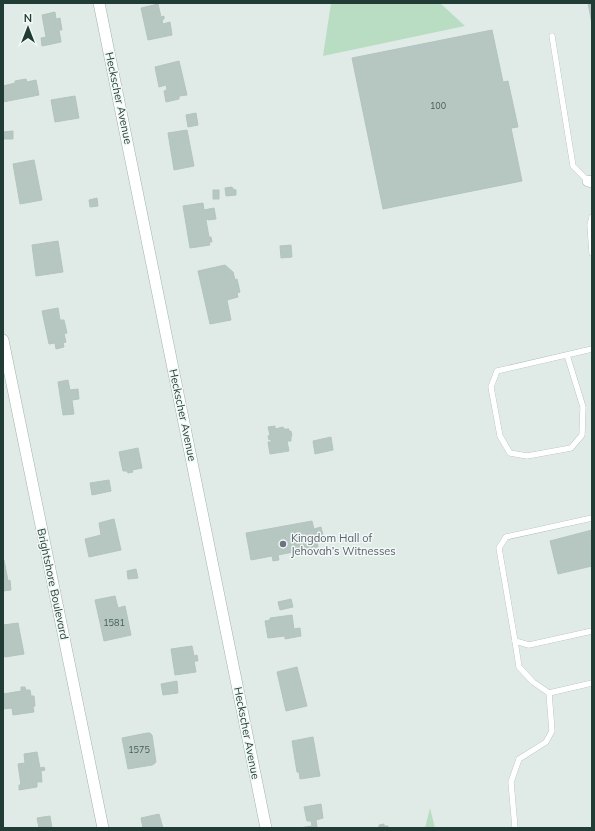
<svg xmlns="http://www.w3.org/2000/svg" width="595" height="831" viewBox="0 0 595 831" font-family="Mulish,sans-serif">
  <rect width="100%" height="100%" fill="#e0ebe7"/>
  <!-- green -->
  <g fill="#b9ddc3">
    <polygon points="331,3 440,3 465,26 323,56"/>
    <polygon points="430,808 435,828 425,828"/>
  </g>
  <!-- building -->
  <g fill="#b6c6c0" stroke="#b3c5be">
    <polygon points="588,3 592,3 592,24"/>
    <polygon points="158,4 161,17 164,16 164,19 162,20 163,24 170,22 172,35 148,40 141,8"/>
    <polygon points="55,12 56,19 60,18 62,30 59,30 61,42 42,46 41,38 46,37 42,15"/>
    <polygon points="492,30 503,82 508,81 518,127 511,128 522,181 383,209 352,58"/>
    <polygon points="179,61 187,95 179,96 179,99 166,102 164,91 167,90 166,85 159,87 155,67"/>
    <polygon points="26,79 27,82 36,80 39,95 3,102 3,86 15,83 15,81"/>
    <polygon points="75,96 79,118 55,122 51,100"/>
    <polygon points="196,113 198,125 188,127 186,115"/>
    <polygon points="187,130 194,166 174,170 168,133"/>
    <polygon points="13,131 13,139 4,139 3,132"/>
    <polygon points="34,160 42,200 20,204 13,164"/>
    <polygon points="232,187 233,189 236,190 236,195 226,196 225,188"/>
    <rect x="213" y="190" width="6" height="9"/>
    <polygon points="97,198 98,206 90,207 89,200"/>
    <polygon points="203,203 204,210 214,208 216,219 208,220 208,219 206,220 209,237 211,237 212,242 209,242 210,245 190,248 183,206"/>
    <polygon points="58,241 63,272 36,276 32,245"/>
    <polygon points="291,245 292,257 281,258 280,246"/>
    <polygon points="225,265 233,272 235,280 237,279 240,292 237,293 238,297 227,300 231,320 210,324 198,271"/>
    <polygon points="58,308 60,320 64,320 67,333 64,334 66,342 63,343 64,347 56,349 55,343 49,344 42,311"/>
    <polygon points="68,380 70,390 78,389 79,399 72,400 74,414 63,415 58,382"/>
    <polygon points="275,426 275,429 283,427 284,429 289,429 289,432 291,431 292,436 291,436 291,441 287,441 289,451 270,454 268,442 271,442 271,439 269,440 268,436 270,435 268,427"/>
    <polygon points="331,437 333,450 315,454 313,441"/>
    <polygon points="138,448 142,468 132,470 133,472 128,473 127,471 123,471 119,452"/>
    <polygon points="109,480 111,491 92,495 90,483"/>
    <polygon points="114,519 121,550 89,557 85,539 101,535 99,523"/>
    <polygon points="312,521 314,529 321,527 324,539 317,541 318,547 278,555 279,560 273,561 272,556 251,560 246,533"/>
    <polygon points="592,530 592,566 558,574 550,541"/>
    <polygon points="3,560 4,560 8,581 10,580 11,590 3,591"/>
    <polygon points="136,569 138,578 128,579 127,571"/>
    <polygon points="115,596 118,608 125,606 131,635 104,641 95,600"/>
    <polygon points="291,599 293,607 280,610 278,602"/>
    <polygon points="292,615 294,629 300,628 301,636 285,639 285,636 268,638 265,621 270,620 270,618"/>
    <polygon points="18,623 24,654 5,657 4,656 3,656 3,625"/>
    <polygon points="192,646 194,656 197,655 198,661 194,661 196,672 175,675 171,649"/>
    <polygon points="297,667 307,706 286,711 277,672"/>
    <polygon points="177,681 178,693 163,695 161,684"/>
    <polygon points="21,687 25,687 26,690 30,690 31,696 34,696 35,706 33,707 34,712 13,715 12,708 3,709 3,694 21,691"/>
    <polygon points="147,733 150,733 152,735 156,762 154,764 152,765 128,769 122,738"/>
    <polygon points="313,737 320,776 300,779 299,772 297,772 292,741"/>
    <polygon points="37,752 40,768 44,767 45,770 41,771 42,782 37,782 37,787 19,790 19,785 21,785 18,764 25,763 24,754"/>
    <polygon points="321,804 323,818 316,820 317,827 313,828 299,828 312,826 311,821 307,821 304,807"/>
    <polygon points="159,814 163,828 143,828 141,818"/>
    <polygon points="50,816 52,828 39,828 37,818"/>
    <polygon points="384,824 384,826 388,826 388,828 377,828 379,827 379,825"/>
  </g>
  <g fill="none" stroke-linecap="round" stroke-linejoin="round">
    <!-- service casing -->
    <g stroke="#a3b3ae" stroke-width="6">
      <g id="service">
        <polyline points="552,36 573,166 588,181"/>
        <polyline points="592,217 590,225 592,253"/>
        <polyline points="567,355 583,407 582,435 571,448 527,456 510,453 500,436 491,387 497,371 592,349"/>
        <polyline points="592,518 506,537 499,548 515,641 529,645 592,631"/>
        <polyline points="549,693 592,683"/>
        <polyline points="515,828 511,782 519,759 546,742 552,731 549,693 533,682 519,667 515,641"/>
      </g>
    </g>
    <!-- minor casing -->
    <g stroke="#a3b3ae" stroke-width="12">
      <g id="minor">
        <polyline points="99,3 266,828"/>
        <polyline points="588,181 592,182"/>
        <polyline points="3,340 103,828"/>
      </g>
    </g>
    <!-- service -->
    <use href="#service" stroke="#fff" stroke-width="5.5"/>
    <!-- minor -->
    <use href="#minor" stroke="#fff" stroke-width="11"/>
  </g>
  <!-- markers -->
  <circle fill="#6b7280" stroke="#f1f8f5" stroke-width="1.5" cx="283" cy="544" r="4"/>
  <g text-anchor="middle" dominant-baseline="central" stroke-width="3" stroke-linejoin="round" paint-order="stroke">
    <!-- number labels -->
    <g font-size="9" fill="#465e58">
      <text x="438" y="105">100</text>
      <text x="114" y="622">1581</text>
      <text x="139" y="749">1575</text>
    </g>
    <!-- street labels -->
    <g font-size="11" fill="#213c35" stroke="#f1f8f5">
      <text transform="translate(119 98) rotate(78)">Heckscher Avenue</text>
      <text transform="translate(183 415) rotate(78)">Heckscher Avenue</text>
      <text transform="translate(53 584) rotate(78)">Brightshore Boulevard</text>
      <text transform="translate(247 733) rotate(79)">Heckscher Avenue</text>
    </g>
    <!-- worship labels -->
    <g font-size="11" fill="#5b616d" stroke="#f1f8f5" text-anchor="start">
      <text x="291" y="538">Kingdom Hall of<tspan x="291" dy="13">Jehovah’s Witnesses</tspan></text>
    </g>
  </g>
  <!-- border -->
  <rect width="595" height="831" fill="none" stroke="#213c35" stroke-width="8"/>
  <!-- north arrow -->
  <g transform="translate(28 28)" stroke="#f1f8f5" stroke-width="3" paint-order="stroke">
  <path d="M0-3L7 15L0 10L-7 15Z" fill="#213c35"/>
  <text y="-6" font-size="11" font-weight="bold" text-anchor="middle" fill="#213c35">N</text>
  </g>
</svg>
